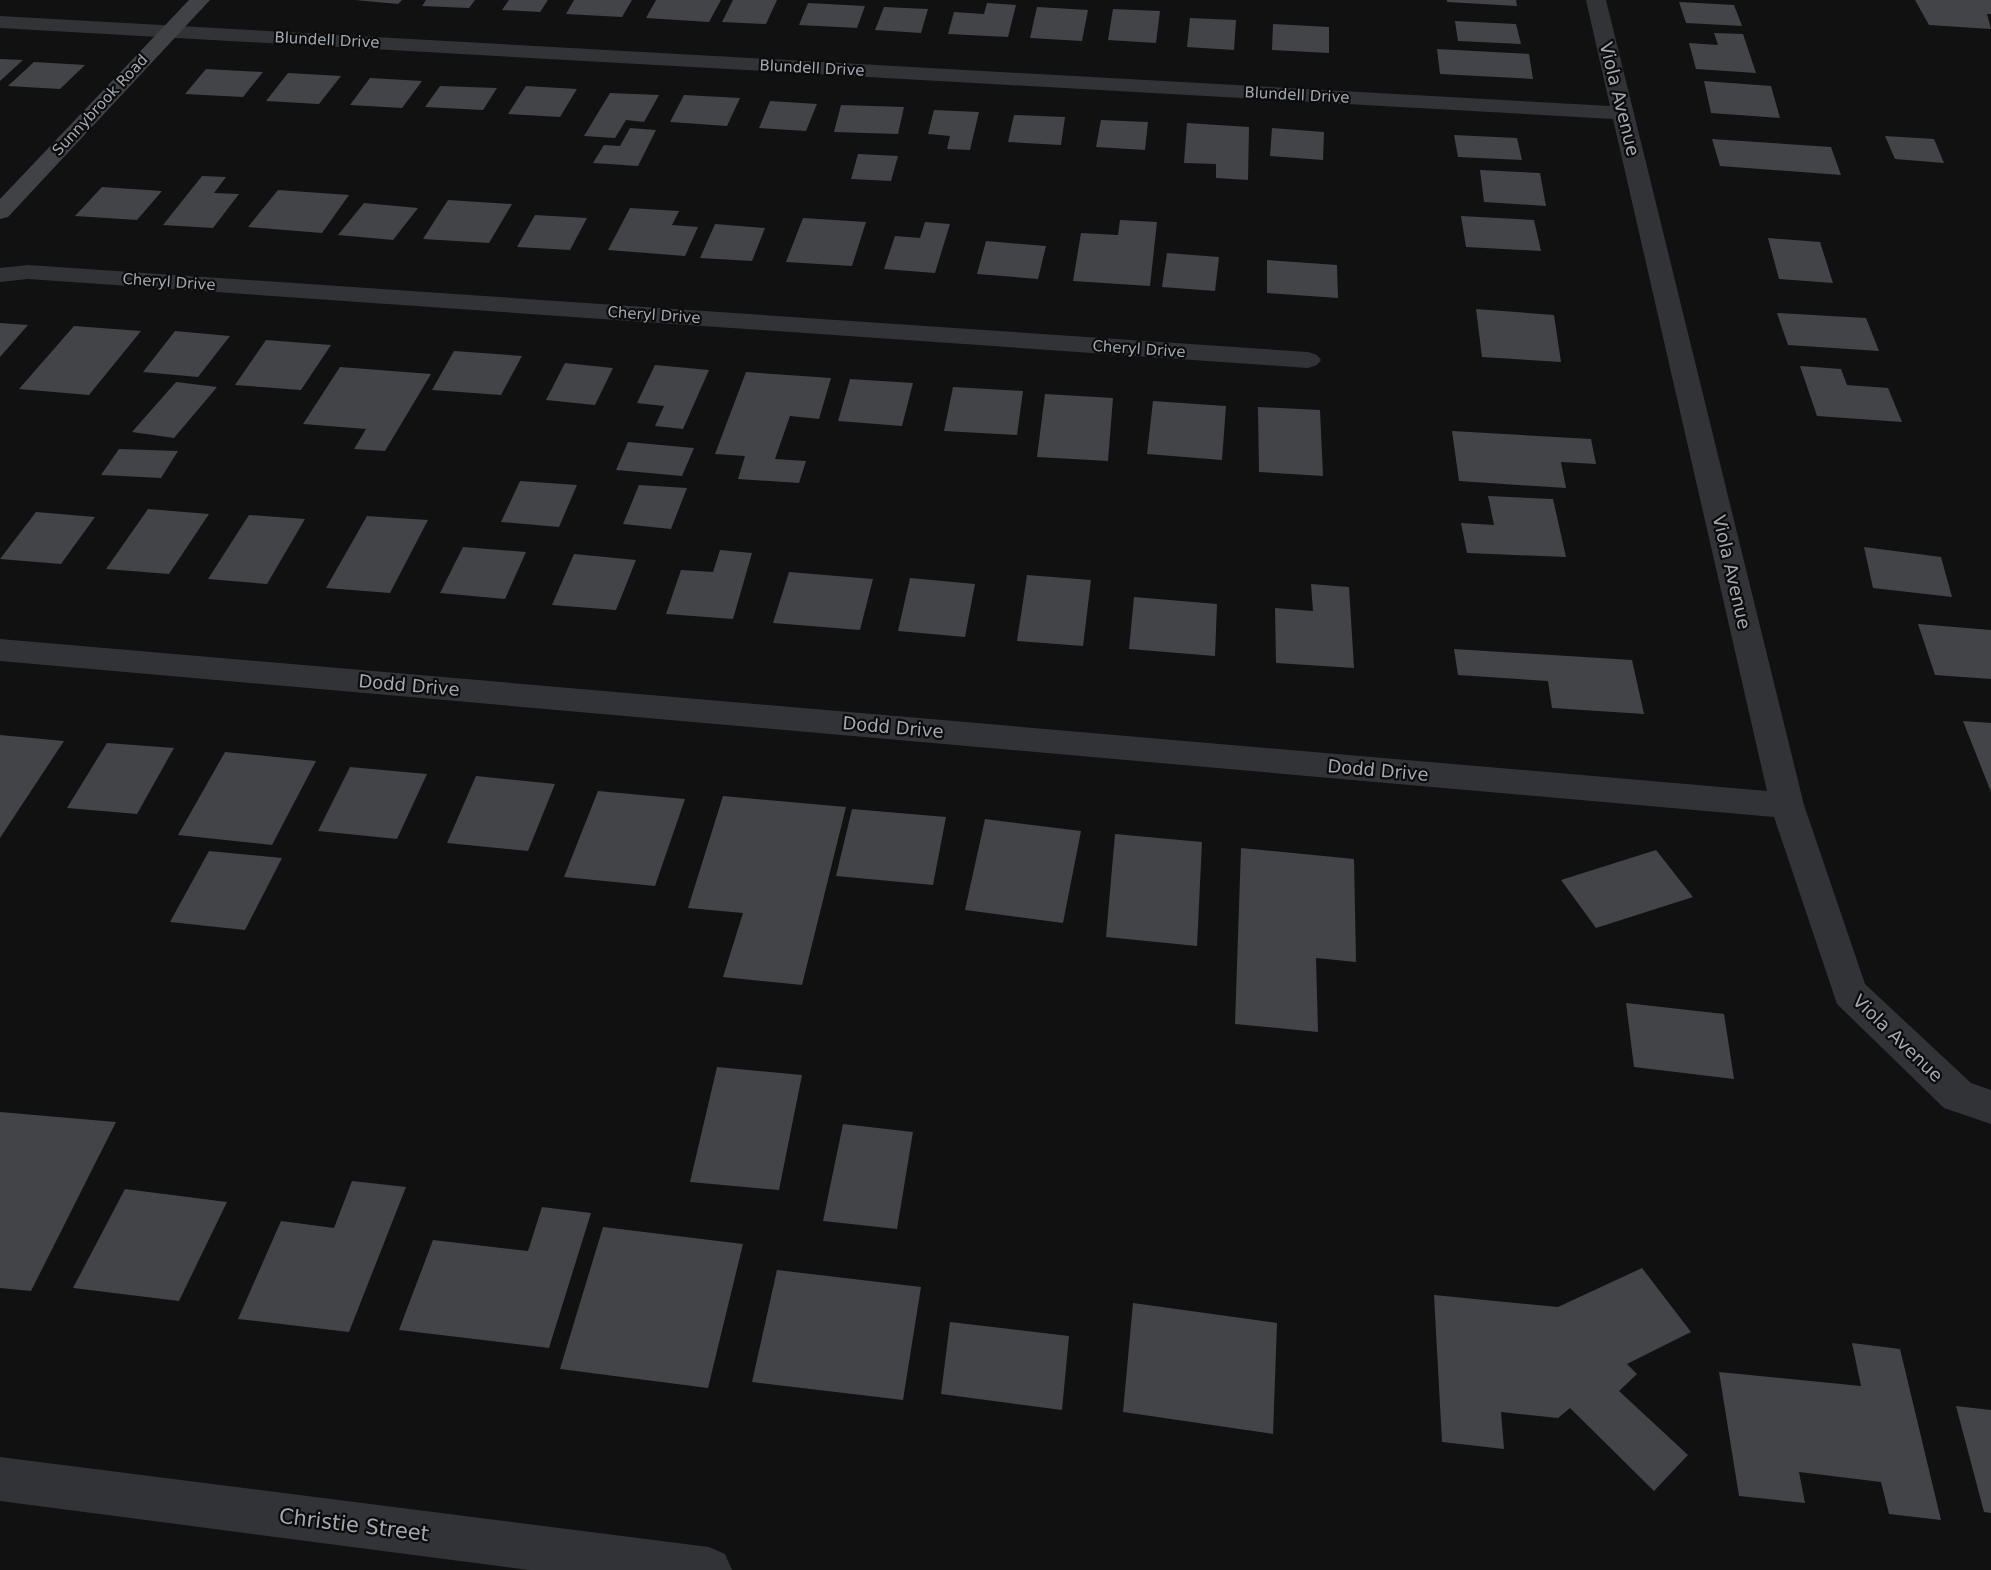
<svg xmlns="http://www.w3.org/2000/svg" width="1991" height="1570" viewBox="0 0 1991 1570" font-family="'DejaVu Sans',sans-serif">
  <rect width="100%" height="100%" fill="#111112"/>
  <!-- building -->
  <g fill="#424447">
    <polygon points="355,0 402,0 398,4"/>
    <polygon points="426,0 475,0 469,8 422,6"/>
    <polygon points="509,0 548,0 540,12 502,10"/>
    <polygon points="574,0 632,0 622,17 566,14"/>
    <polygon points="656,0 721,0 709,22 646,18"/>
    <polygon points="733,0 777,0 766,24 722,22"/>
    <polygon points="1447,0 1516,0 1517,6 1447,2"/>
    <polygon points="1915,0 1991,0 1991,14 1987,14 1991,29 1929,25"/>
    <polygon points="1679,2 1734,5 1742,26 1686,23"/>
    <polygon points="808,3 865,6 857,28 799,25"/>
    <polygon points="987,3 1016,5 1008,37 948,34 954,12 984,14"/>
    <polygon points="884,7 928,9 921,33 875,30"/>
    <polygon points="1037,7 1088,10 1082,41 1030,38"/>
    <polygon points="1113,9 1160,11 1156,43 1108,40"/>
    <polygon points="1190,18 1236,20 1234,50 1187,47"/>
    <polygon points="1455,21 1516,24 1521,44 1458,41"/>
    <polygon points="1273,24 1329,27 1329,53 1272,50"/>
    <polygon points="1714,33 1743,34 1756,73 1696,69 1689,43 1718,45"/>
    <polygon points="1437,49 1529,54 1533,79 1440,74"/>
    <polygon points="0,59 23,60 0,81"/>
    <polygon points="34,62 85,65 60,89 8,86"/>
    <polygon points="206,69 263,72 243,97 185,94"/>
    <polygon points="288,73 341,76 319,104 266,101"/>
    <polygon points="370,78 422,81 402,108 350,105"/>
    <polygon points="1704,81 1771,86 1780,118 1711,113"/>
    <polygon points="440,86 497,88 483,110 425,107"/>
    <polygon points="526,86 577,89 560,117 508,114"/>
    <polygon points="610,93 659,95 644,122 626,120 615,138 584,136"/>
    <polygon points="684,95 740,98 727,126 670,122"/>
    <polygon points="770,101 817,104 806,131 759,128"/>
    <polygon points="841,105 904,107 898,134 834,132"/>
    <polygon points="934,110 979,112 970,150 947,149 950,136 928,134"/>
    <polygon points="1014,115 1065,117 1061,145 1008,142"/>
    <polygon points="1101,120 1148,122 1145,150 1096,147"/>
    <polygon points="1187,123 1249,127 1248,180 1216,178 1216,164 1184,163"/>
    <polygon points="630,128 656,130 638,166 593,163 604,145 620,146"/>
    <polygon points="1272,128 1324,132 1323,160 1270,156"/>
    <polygon points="1454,135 1517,138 1522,160 1458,157"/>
    <polygon points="1885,136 1934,139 1944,163 1895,159"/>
    <polygon points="1712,139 1831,147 1841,175 1720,166"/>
    <polygon points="858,154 898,156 891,181 851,179"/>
    <polygon points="1480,170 1540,173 1546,206 1484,202"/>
    <polygon points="202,176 226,177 214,193 239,194 213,228 163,225"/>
    <polygon points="102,187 162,191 137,220 75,216"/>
    <polygon points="278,190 349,195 322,233 248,227"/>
    <polygon points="448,200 512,204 489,243 423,239"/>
    <polygon points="364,203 418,208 393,240 338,235"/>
    <polygon points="630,208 679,211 672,225 698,227 685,256 608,250"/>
    <polygon points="535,215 587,218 570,250 517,247"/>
    <polygon points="1461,216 1534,220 1541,251 1466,247"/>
    <polygon points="803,218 866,222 852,266 786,262"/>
    <polygon points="1120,220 1157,222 1150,286 1073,281 1081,233 1118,235"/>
    <polygon points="925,222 950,224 935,273 884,269 895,236 920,238"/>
    <polygon points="715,224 765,228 752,261 700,258"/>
    <polygon points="1768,238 1820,242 1833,283 1779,279"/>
    <polygon points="986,241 1046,246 1038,279 977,274"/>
    <polygon points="1167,253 1219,257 1215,291 1162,287"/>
    <polygon points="1267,260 1337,265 1338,298 1267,293"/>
    <polygon points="1476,309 1554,315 1561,362 1482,357"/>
    <polygon points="1777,313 1866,318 1879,351 1788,345"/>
    <polygon points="0,323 28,325 0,357"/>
    <polygon points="74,326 141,331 89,395 19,389"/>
    <polygon points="175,331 230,336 198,377 143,372"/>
    <polygon points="266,340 331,345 301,390 235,385"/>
    <polygon points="454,351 522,356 501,395 432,390"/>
    <polygon points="565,363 613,368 595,405 546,400"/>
    <polygon points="655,365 709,370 683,429 655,426 664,406 637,403"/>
    <polygon points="1800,366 1841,369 1847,385 1888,388 1902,422 1817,416"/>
    <polygon points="340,367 431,374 385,451 354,449 366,429 303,424"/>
    <polygon points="746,372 831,378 819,419 790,416 775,459 806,461 799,483 738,479 745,456 715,454"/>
    <polygon points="850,379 913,383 902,426 838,421"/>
    <polygon points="176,382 217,387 174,438 132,432"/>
    <polygon points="953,387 1023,391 1017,435 944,431"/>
    <polygon points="1045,394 1113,398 1108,461 1037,457"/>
    <polygon points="1153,401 1226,406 1222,460 1147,454"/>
    <polygon points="1258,407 1320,410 1323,476 1259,472"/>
    <polygon points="1452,431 1591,439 1596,464 1561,462 1566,488 1459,481"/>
    <polygon points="628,442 694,448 682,476 616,470"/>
    <polygon points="119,449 178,451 161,478 101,475"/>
    <polygon points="520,481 577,485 559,527 501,522"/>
    <polygon points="639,485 687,488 671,529 623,524"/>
    <polygon points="1488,496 1553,499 1566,557 1467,553 1461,523 1494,525"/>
    <polygon points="148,509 209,514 169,574 106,569"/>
    <polygon points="36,512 95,517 61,564 0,559"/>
    <polygon points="249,515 305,519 267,584 208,579"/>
    <polygon points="367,516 428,520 390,593 326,588"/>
    <polygon points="463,547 526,552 505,599 440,593"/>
    <polygon points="1864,547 1941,557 1952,597 1873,588"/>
    <polygon points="720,550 752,553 733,619 666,614 681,570 713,572"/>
    <polygon points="574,554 636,560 616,610 552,605"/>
    <polygon points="789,572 873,579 860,630 773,623"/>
    <polygon points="1027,575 1091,580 1083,646 1017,641"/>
    <polygon points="910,578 975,584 965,637 898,631"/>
    <polygon points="1311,584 1349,587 1354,668 1276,663 1275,608 1313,611"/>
    <polygon points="1134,597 1217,604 1215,656 1129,649"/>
    <polygon points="1918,624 1991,630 1991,679 1935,675"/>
    <polygon points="1454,649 1632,660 1644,714 1552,708 1548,681 1458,675"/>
    <polygon points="1963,721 1991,723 1991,792"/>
    <polygon points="0,735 64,741 0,838"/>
    <polygon points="107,743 174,748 137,814 67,808"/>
    <polygon points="225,752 316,761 272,845 178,835"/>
    <polygon points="350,767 427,774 397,839 318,831"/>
    <polygon points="476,776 555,784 528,851 447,843"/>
    <polygon points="598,791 685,799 655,886 564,877"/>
    <polygon points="723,796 846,807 802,985 723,977 743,913 688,908"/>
    <polygon points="852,809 946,817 933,885 836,876"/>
    <polygon points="985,819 1081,831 1063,923 965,910"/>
    <polygon points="1115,834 1202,842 1197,946 1106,937"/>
    <polygon points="1241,848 1354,859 1356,962 1316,958 1318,1032 1235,1024"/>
    <polygon points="1656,850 1693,897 1596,928 1561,880"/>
    <polygon points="209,851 282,858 245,930 170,922"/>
    <polygon points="1626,1003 1724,1014 1734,1079 1634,1067"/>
    <polygon points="717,1067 802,1075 779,1190 690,1182"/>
    <polygon points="0,1112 116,1122 31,1291 0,1288"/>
    <polygon points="843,1124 913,1132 897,1229 823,1221"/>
    <polygon points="352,1181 406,1187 349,1332 238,1319 281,1221 334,1228"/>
    <polygon points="125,1189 227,1202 179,1301 73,1288"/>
    <polygon points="542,1207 591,1213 549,1348 399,1330 433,1240 528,1251"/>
    <polygon points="603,1227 743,1244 708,1388 560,1369"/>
    <polygon points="1642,1268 1691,1332 1627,1364 1637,1374 1619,1391 1688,1455 1654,1491 1570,1408 1558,1418 1501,1412 1504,1449 1442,1442 1434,1295 1558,1307"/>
    <polygon points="777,1270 921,1287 903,1400 752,1382"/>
    <polygon points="1133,1303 1277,1323 1273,1434 1123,1412"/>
    <polygon points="950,1322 1069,1336 1062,1410 941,1394"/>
    <polygon points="1852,1343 1900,1349 1941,1520 1889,1514 1881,1482 1799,1472 1805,1503 1739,1496 1719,1372 1861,1386"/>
    <polygon points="1956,1406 1991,1410 1991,1513 1984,1512"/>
  </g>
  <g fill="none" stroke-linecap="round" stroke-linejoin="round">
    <!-- street -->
    <g fill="#323336" fill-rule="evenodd">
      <polygon points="1586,0 1606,0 1804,805 1865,984 1971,1083 1991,1090 1991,1124 1944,1108 1837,1004 1774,817 0,661 0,639 1767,791 1613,119 0,28 0,16 1610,106"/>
      <polygon points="28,265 1308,352 1317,355 1321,360 1317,365 1308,368 28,279 0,282 0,268"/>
      <polygon points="0,1457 709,1547 725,1554 732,1570 529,1570 0,1501"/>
    </g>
    <!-- secondary -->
    <polygon fill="#404246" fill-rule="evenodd" points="189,0 210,0 8,217 0,219 0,199"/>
  </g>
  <g text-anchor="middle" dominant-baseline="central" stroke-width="4.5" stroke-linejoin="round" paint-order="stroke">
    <!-- far-street labels -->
    <g font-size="15" fill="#a3a9b1" stroke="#0c0c0d">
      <text transform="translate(327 40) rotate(3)">Blundell Drive</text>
      <text transform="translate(812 68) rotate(3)">Blundell Drive</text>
      <text transform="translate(1297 95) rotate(3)">Blundell Drive</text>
      <text transform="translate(100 105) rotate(-47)">Sunnybrook Road</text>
      <text transform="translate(169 282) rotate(4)">Cheryl Drive</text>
      <text transform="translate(654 315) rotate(4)">Cheryl Drive</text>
      <text transform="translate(1139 349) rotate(4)">Cheryl Drive</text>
    </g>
    <!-- street labels -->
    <g font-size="18" fill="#a3a9b1" stroke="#0c0c0d">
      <text transform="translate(1620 99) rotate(76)">Viola Avenue</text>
      <text transform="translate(1732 572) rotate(77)">Viola Avenue</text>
      <text transform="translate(409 685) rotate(5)">Dodd Drive</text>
      <text transform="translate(893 727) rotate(5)">Dodd Drive</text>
      <text transform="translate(1378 770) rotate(5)">Dodd Drive</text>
      <text transform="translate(1898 1038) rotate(44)">Viola Avenue</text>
    </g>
    <!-- near-street labels -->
    <g font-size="21" fill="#a3a9b1" stroke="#0c0c0d">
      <text transform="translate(354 1525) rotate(7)">Christie Street</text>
    </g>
  </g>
</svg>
